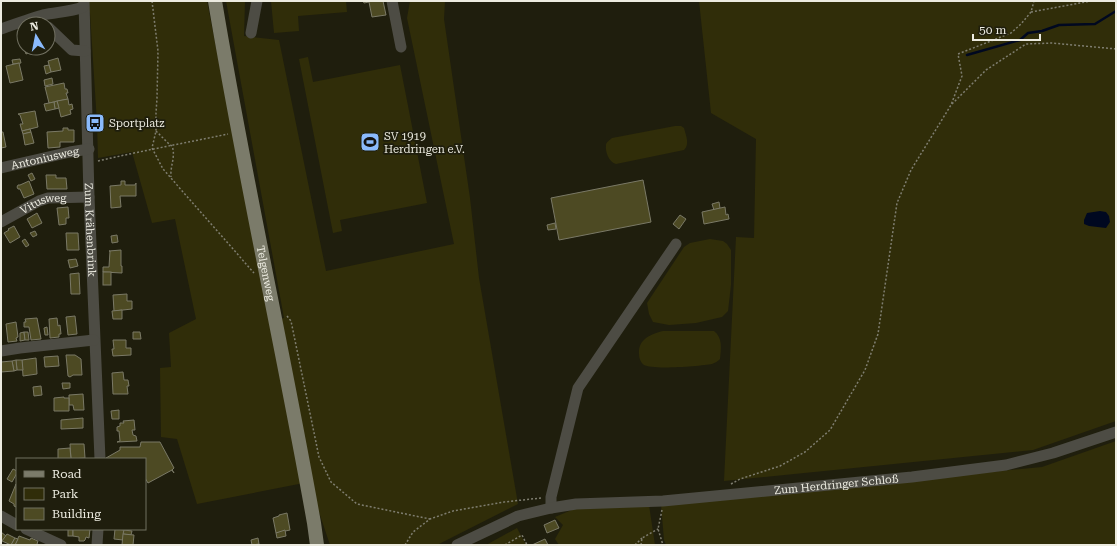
<svg xmlns="http://www.w3.org/2000/svg" width="1117" height="546" viewBox="0 0 1117 546" font-family="'Roboto Serif',serif">
  <rect width="100%" height="100%" fill="#1f1e0d"/>
  <!-- green -->
  <g fill="#302d09">
    <polygon points="76,1 207,1 269,321 284,318 226,1 245,1 244,36 279,40 326,271 454,244 407,18 410,1 445,1 444,19 470,198 479,278 518,504 437,545 330,545 309,482 197,504 177,439 161,437 160,368 171,367 169,333 196,319 175,219 152,223 132,152 98,158 97,123 90,13"/>
    <polygon points="271,1 346,1 347,12 298,16 299,31 274,33"/>
    <polygon points="699,1 1116,1 1116,421 1033,450 724,481 736,237 754,238 756,139 711,113"/>
    <polygon points="308,57 313,82 400,65 427,203 340,220 342,231 333,233 299,59"/>
    <path d="M675 126H681L684 128C686 136 690 144 684 150L616 164C609 162 605 152 606 145 606 142 610 140 612 138Z"/>
    <polygon points="710,239 723,241 727,244 731,250 731,285 728,311 722,317 696,323 669,325 653,322 649,314 647,303 684,247 690,243"/>
    <path d="M663 331H714C723 338 721 349 720 359 718 361 715 363 712 364 702 366 652 370 644 365 641 363 639 358 639 354 638 339 651 334 663 331Z"/>
    <polygon points="1116,441 1116,545 666,545 664,540 661,504 1042,467"/>
    <polygon points="649,505 655,545 559,545 555,539 563,525 555,517 574,509"/>
    <polygon points="517,528 526,545 486,545"/>
  </g>
  <!-- water -->
  <polygon fill="#000820" points="1100,211 1106,212 1109,216 1110,222 1106,228 1089,226 1084,224 1084,220 1087,213"/>
  <g fill="none" stroke-linecap="round" stroke-linejoin="round">
    <!-- stream -->
    <polyline stroke="#000820" stroke-width="2.5" points="967,55 1020,40 1028,33 1042,31 1059,25 1095,24 1116,11"/>
  </g>
  <!-- building -->
  <g fill="#4d4a23" stroke="#7a7966">
    <polygon points="363,1 383,1 386,15 372,17 369,2 364,3"/>
    <polygon points="24,42 24,48 34,48 35,50 26,54 22,43"/>
    <polygon points="58,58 61,70 51,72 48,61"/>
    <polygon points="20,59 21,63 13,64 12,60"/>
    <polygon points="19,63 23,80 10,83 6,66"/>
    <polygon points="49,65 51,72 46,74 44,66"/>
    <polygon points="52,78 53,84 45,86 44,80"/>
    <polygon points="64,83 65,89 67,89 68,93 66,93 68,99 49,103 45,87"/>
    <polygon points="68,99 69,105 72,104 73,109 70,110 71,114 61,117 57,101"/>
    <polygon points="57,101 59,108 55,109 54,102"/>
    <polygon points="54,102 55,109 46,111 44,104"/>
    <polygon points="35,111 38,127 22,131 20,124 23,124 20,115 18,114"/>
    <polygon points="63,128 68,128 68,130 74,130 74,142 60,142 60,147 48,148 47,132 63,131"/>
    <polygon points="30,129 31,132 23,134 22,131"/>
    <polygon points="2,132 3,132 6,147 1,148 1,133"/>
    <polygon points="31,132 34,143 25,145 23,134"/>
    <polygon points="32,173 35,179 31,181 28,175"/>
    <polygon points="46,175 56,175 56,178 66,178 67,189 47,189"/>
    <polygon points="643,180 651,222 559,240 551,198"/>
    <polygon points="29,181 34,194 24,198 20,189 18,189 17,187 18,185 20,185"/>
    <polygon points="121,181 125,181 125,185 135,185 136,183 136,196 120,196 121,207 111,208 110,186 121,185"/>
    <polygon points="719,202 720,208 714,210 712,204"/>
    <polygon points="68,207 69,218 66,218 66,224 59,225 57,208"/>
    <polygon points="725,207 726,215 728,214 729,219 704,224 702,212"/>
    <polygon points="37,213 42,223 32,228 27,219"/>
    <polygon points="680,215 686,219 679,229 673,224"/>
    <polygon points="555,223 556,229 548,230 547,225"/>
    <polygon points="14,226 20,237 10,243 4,233 9,230 8,229"/>
    <polygon points="35,231 37,235 33,237 30,233"/>
    <polygon points="66,233 78,233 79,250 67,250"/>
    <polygon points="117,235 118,242 112,243 111,236"/>
    <polygon points="25,239 29,245 26,247 22,241"/>
    <polygon points="121,250 121,266 122,266 122,273 103,272 103,267 109,267 110,251 109,251"/>
    <polygon points="76,259 78,266 70,268 68,260"/>
    <rect x="103" y="272" width="8" height="13"/>
    <polygon points="79,273 80,294 71,294 70,274"/>
    <polygon points="127,294 127,301 132,301 132,309 114,311 113,295"/>
    <polygon points="122,310 122,319 113,319 112,311"/>
    <polygon points="75,316 77,334 68,335 66,317"/>
    <polygon points="37,318 41,339 31,340 29,327 24,327 24,322 26,322 25,319"/>
    <polygon points="57,318 58,326 60,325 61,334 59,334 59,337 50,338 49,319"/>
    <polygon points="16,322 18,337 16,338 17,341 8,342 6,324"/>
    <polygon points="47,327 48,335 45,335 44,328"/>
    <polygon points="24,332 25,340 20,341 20,333"/>
    <polygon points="24,332 28,332 29,340 25,340"/>
    <polygon points="133,332 140,332 141,339 133,339"/>
    <polygon points="113,340 126,340 126,348 131,348 131,355 113,356 112,349 114,349"/>
    <polygon points="66,355 75,355 81,359 82,375 73,375 70,377 68,376"/>
    <polygon points="58,356 59,366 45,367 44,357"/>
    <polygon points="36,358 37,374 23,376 22,360"/>
    <polygon points="16,360 22,360 23,370 17,370"/>
    <polygon points="16,360 17,370 14,371 12,361"/>
    <polygon points="12,361 14,371 1,372 1,362"/>
    <polygon points="123,372 124,380 128,380 129,386 127,386 128,394 113,394 112,373"/>
    <polygon points="62,383 70,383 70,388 63,389"/>
    <polygon points="41,386 42,395 34,396 33,387"/>
    <polygon points="83,394 84,410 74,410 73,405 69,405 69,395"/>
    <polygon points="64,397 64,398 69,398 69,411 54,411 54,398"/>
    <polygon points="119,410 119,419 112,419 111,411"/>
    <polygon points="83,418 83,428 61,429 61,420"/>
    <polygon points="134,420 135,430 132,430 133,435 136,436 137,441 117,442 120,441 119,431 117,431 117,427 120,426 120,423 124,423 123,421"/>
    <polygon points="141,442 160,442 174,468 172,470 174,473 172,470 148,483 145,478 145,459 106,459 106,458 120,450 120,447 140,447"/>
    <polygon points="70,444 84,444 85,458 71,459"/>
    <polygon points="70,448 71,459 58,459 58,449"/>
    <polygon points="13,469 17,471 17,473 12,482 7,479"/>
    <polygon points="16,484 17,506 16,507 14,506 14,504 9,501"/>
    <polygon points="287,513 290,530 276,533 273,518 279,516 279,515"/>
    <polygon points="555,520 559,528 547,533 544,525"/>
    <rect x="68" y="529" width="5" height="7"/>
    <polygon points="73,529 90,529 89,538 86,537 85,540 84,541 79,541 79,537 73,536"/>
    <polygon points="115,529 124,530 123,540 114,539"/>
    <polygon points="124,530 132,531 131,535 123,534"/>
    <polygon points="285,530 286,536 277,538 276,533"/>
    <polygon points="1,532 6,536 1,542"/>
    <polygon points="7,534 15,538 11,545 2,541"/>
    <polygon points="123,534 134,535 133,545 122,545"/>
    <polygon points="19,536 30,540 31,538 38,541 37,544 39,545 15,545"/>
    <polygon points="15,538 18,539 15,545 11,545"/>
    <polygon points="258,538 259,544 252,545 251,540"/>
    <polygon points="545,539 548,545 532,545"/>
  </g>
  <g fill="none" stroke-linecap="round" stroke-linejoin="round">
    <!-- path -->
    <g stroke="#7f7e70" stroke-width="1.5" stroke-dasharray="2 2" stroke-linecap="butt">
      <polyline points="152,1 158,51 157,98 156,113 156,131 152,148 163,169 254,273"/>
      <polyline points="1031,12 1091,1"/>
      <polyline points="952,104 986,70 1026,44 1052,43 1116,49"/>
      <path d="M156 131 169 144 172 146C176 156 170 166 171 177"/>
      <path d="M98 161C141 151 185 143 228 134"/>
      <polyline points="287,316 291,321 319,457 331,482 357,504 430,519"/>
      <polyline points="731,484 740,479 780,466 805,452 830,430 865,370 878,334 897,203 911,170 951,105 962,76 958,54 1011,33 1021,24 1031,12 1034,1"/>
      <polyline points="662,510 658,529 663,545"/>
      <polyline points="405,545 413,532 430,519 453,511 504,502 541,498"/>
      <polyline points="505,545 522,535 527,545"/>
      <polyline points="635,545 642,538"/>
      <polyline points="641,545 642,538 658,529"/>
    </g>
    <!-- minor -->
    <g stroke="#4d4c44" stroke-width="11">
      <path id="s1" d="M84 1 89 197 100 459"/>
      <polyline points="392,1 401,47"/>
      <polyline points="48,27 72,50 85,51"/>
      <path d="M1 29C15 24 29 19 43 15 57 12 70 12 83 7"/>
      <polyline points="251,33 257,1"/>
      <path id="s2" d="M1 168 70 152 89 149"/>
      <path id="s3" d="M1 222 39 201 48 198 89 197"/>
      <polyline points="1,351 20,348 94,340"/>
      <polyline points="551,508 551,497 578,388 676,244"/>
      <polyline points="1,516 17,525"/>
      <polyline points="26,529 61,545"/>
      <polyline points="97,545 98,529"/>
      <path id="s4" d="M457 545 518 516 551 508 576 504 663 501 912 477 1006 465 1053 453 1116 432"/>
    </g>
    <!-- major -->
    <path stroke="#7b7b6a" stroke-width="14" id="s5" d="M215 1C244 176 283 348 314 523L317 545"/>
  </g>
  <!-- icons -->
  <defs>
    <g id="bus-square" transform="scale(1)"><rect x="-9" y="-9" width="18" height="18" rx="4" fill="#8abafc" stroke="#1f1e0d"/><path d="M-5-6H5V4H4V6H2V4H-2V6H-4V4H-5ZM-3.5-4V0h7V-4ZM-3.5 1.2v1.5H-2V1.2ZM2 1.2v1.5H3.5V1.2Z" fill="#111"/></g>
    <g id="stadium-square" transform="scale(1)"><rect x="-9" y="-9" width="18" height="18" rx="4" fill="#8abafc" stroke="#1f1e0d"/><path d="M0-5a6.5 5 0 1 0 0 10a6.5 5 0 1 0 0-10ZM-3.5-1.8h7v3.6h-7Z" fill="#111"/></g>
  </defs>
  <g fill-rule="evenodd">
    <use href="#bus-square" x="95" y="123"/>
    <use href="#stadium-square" x="370" y="142"/>
  </g>
  <g text-anchor="middle" dominant-baseline="central" stroke-width="3.5" stroke-linejoin="round" paint-order="stroke">
    <!-- poi labels -->
    <g font-size="11" fill="#ecebe0" stroke="#1f1e0d" text-anchor="start">
      <text x="109" y="123">Sportplatz</text>
      <text x="384" y="136">SV 1919<tspan x="384" dy="13">Herdringen e.V.</tspan></text>
    </g>
    <!-- street labels -->
    <g font-size="11" fill="#ecebe0" stroke="#1f1e0d">
      <text stroke="none"><textPath href="#s2" startOffset="45">Antoniusweg</textPath></text>
      <text stroke="none"><textPath href="#s3" startOffset="47">Vitusweg</textPath></text>
      <text stroke="none"><textPath href="#s1" startOffset="229">Zum Krähenbrink</textPath></text>
      <text stroke="none"><textPath href="#s5" startOffset="277">Telgenweg</textPath></text>
      <text stroke="none"><textPath href="#s4" startOffset="388">Zum Herdringer Schloß</textPath></text>
    </g>
  </g>
  <!-- border -->
  <rect width="1117" height="546" fill="none" stroke="#ecebe0" stroke-width="4"/>
  <!-- legend -->
  <rect x="16" y="458" width="130" height="72" fill="#1f1e0d" stroke="#717061"/>
  <rect x="24" y="471" width="20" height="6" fill="#7b7b6a" stroke="#717061"/>
  <text x="52" y="478" font-size="12" fill="#ecebe0">Road</text>
  <rect x="24" y="488" width="20" height="12" fill="#302d09" stroke="#717061"/>
  <text x="52" y="498" font-size="12" fill="#ecebe0">Park</text>
  <rect x="24" y="508" width="20" height="12" fill="#4d4a23" stroke="#717061"/>
  <text x="52" y="518" font-size="12" fill="#ecebe0">Building</text>
  <!-- north arrow -->
  <g transform="translate(36 36) rotate(350)"><circle r="19" fill="#1f1e0d" stroke="#717061"/>
  <path d="M0-3L7 15L0 10L-7 15Z" fill="#8abafc"/>
  <text y="-6" font-size="11" font-weight="bold" text-anchor="middle" fill="#ecebe0">N</text>
  </g>
  <!-- scale -->
  <path d="M973 34v6h67v-6" fill="none" stroke="#ecebe0" stroke-width="2"/>
  <text x="979" y="34" font-size="12" fill="#ecebe0" stroke="#1f1e0d" stroke-width="3" paint-order="stroke">50 m</text>
</svg>
